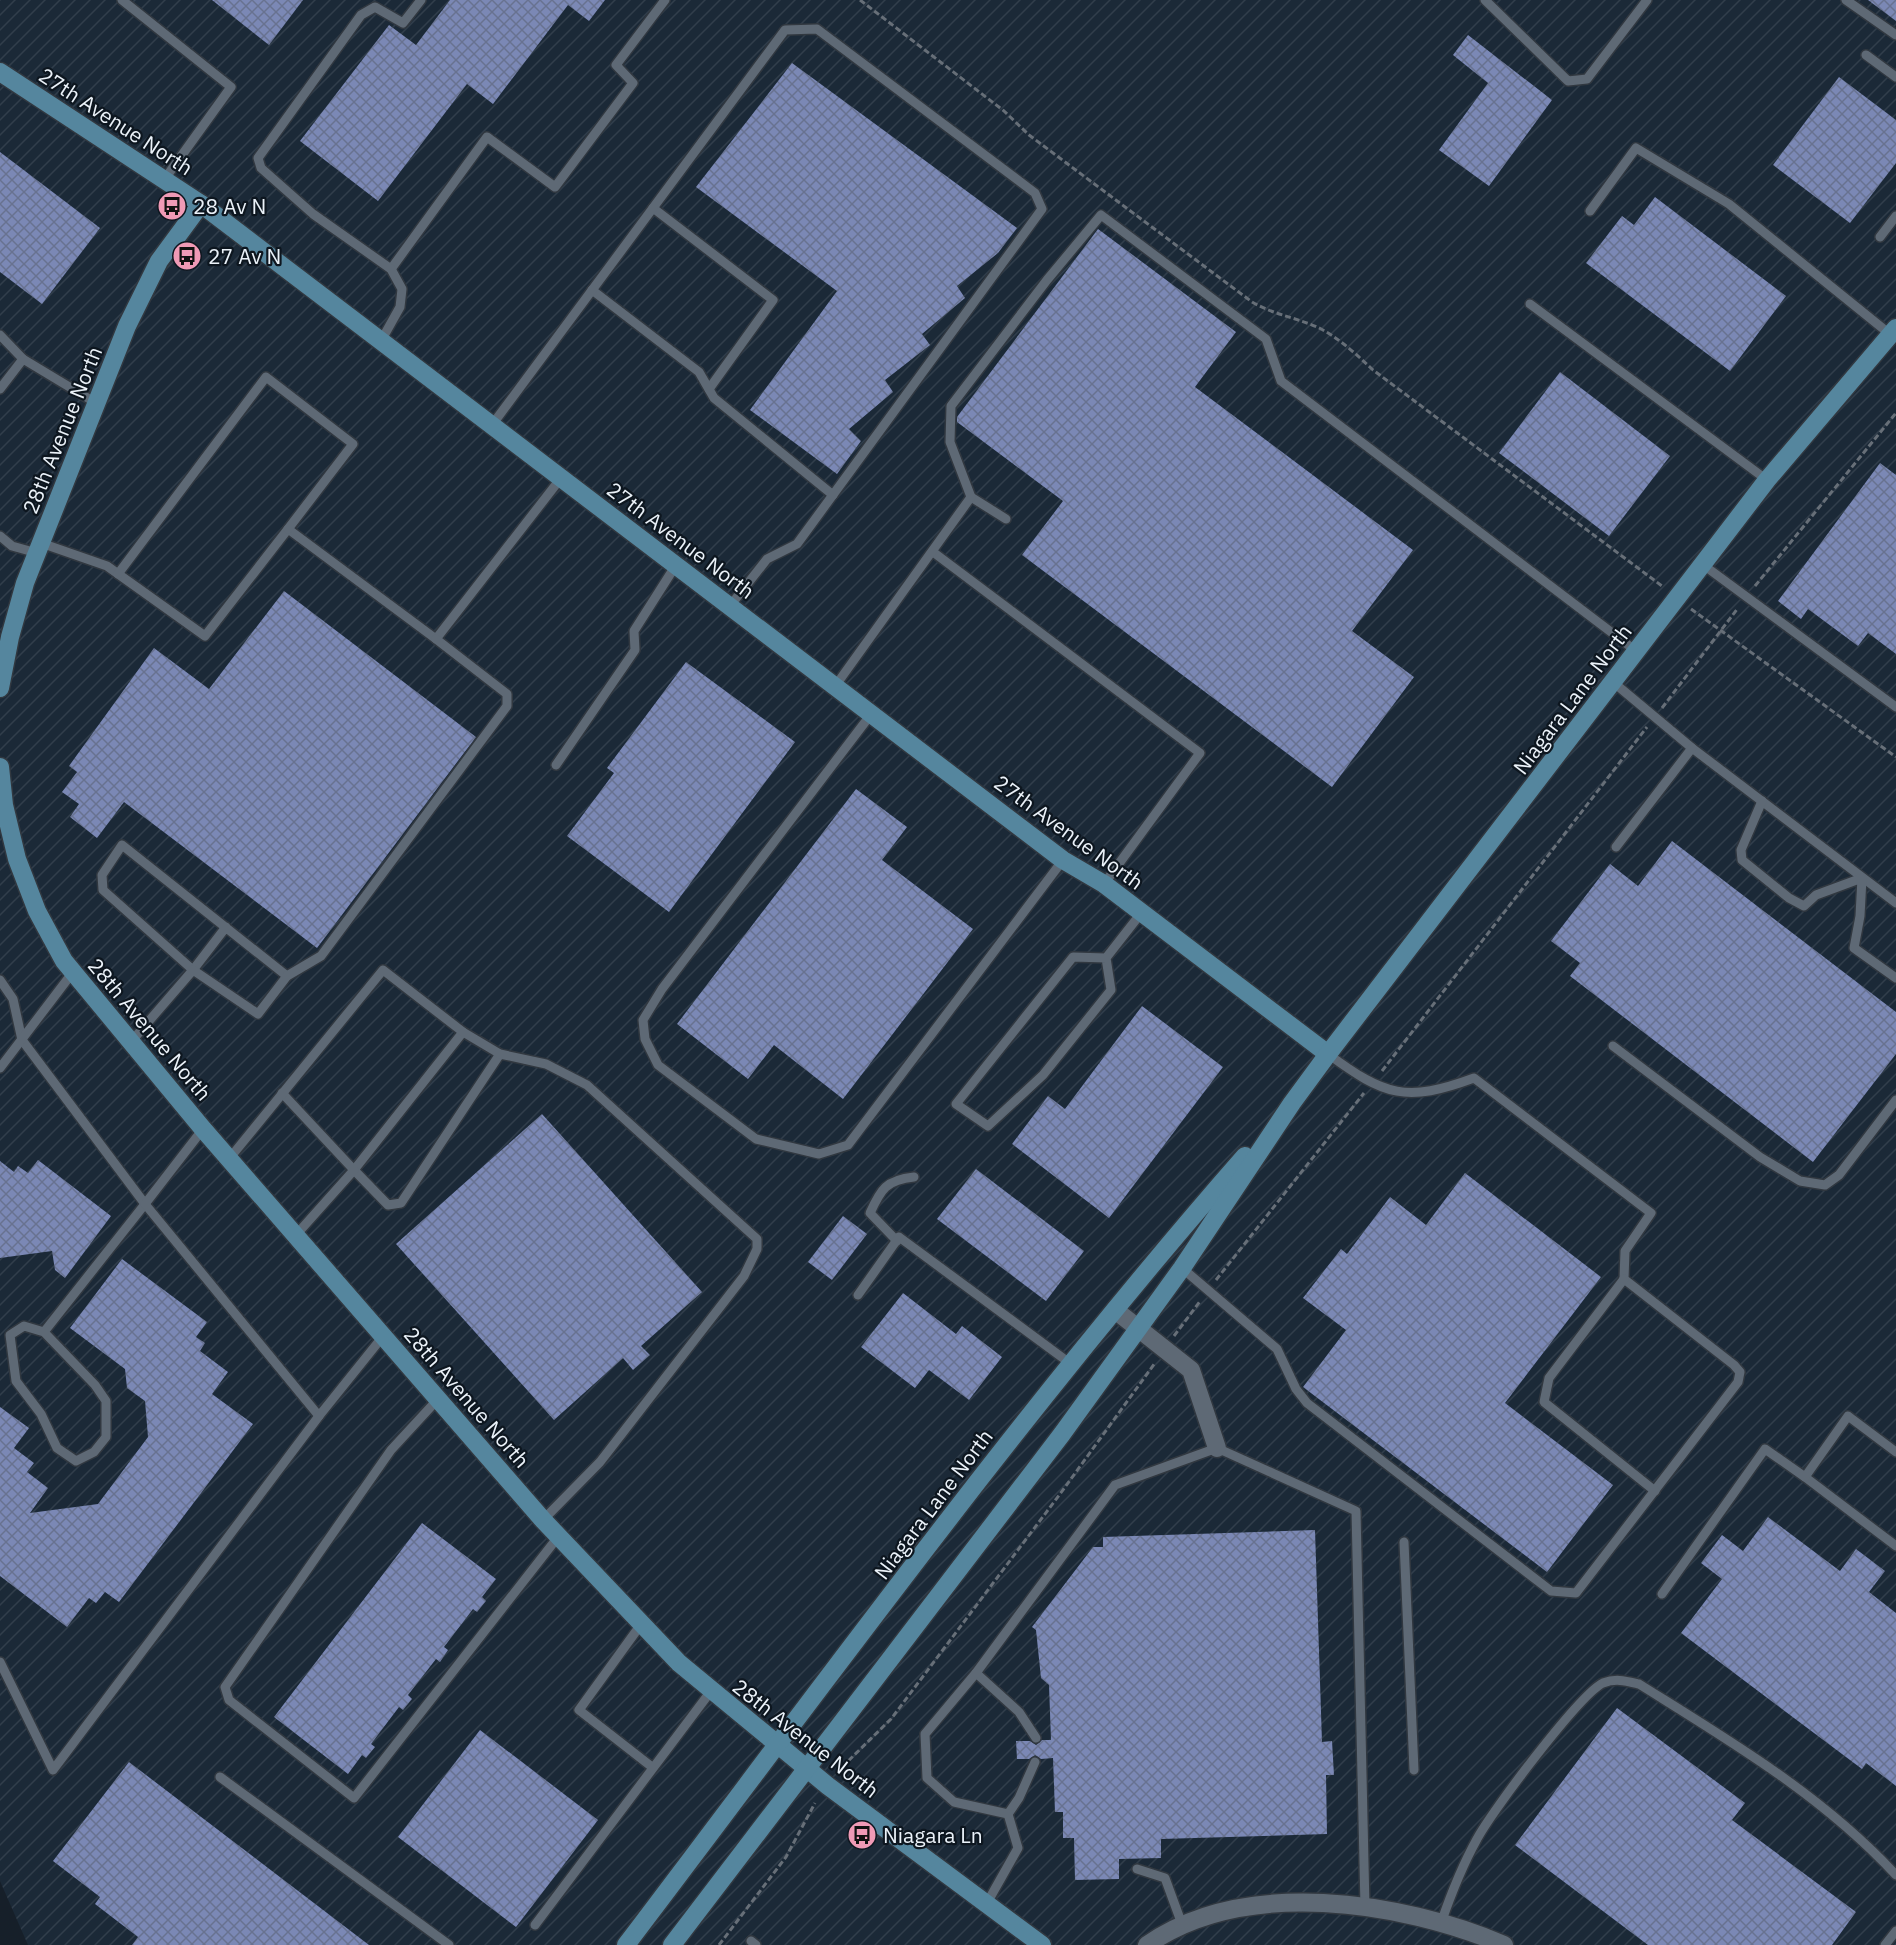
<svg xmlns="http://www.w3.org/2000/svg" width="1896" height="1945" viewBox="0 0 1896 1945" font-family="'IBM Plex Sans',sans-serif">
  <defs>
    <pattern id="industrial-furrows" width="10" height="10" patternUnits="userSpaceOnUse" patternTransform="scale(1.5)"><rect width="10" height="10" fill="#1b2937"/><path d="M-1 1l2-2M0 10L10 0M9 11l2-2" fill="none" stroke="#313e4b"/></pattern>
    <pattern id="building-cross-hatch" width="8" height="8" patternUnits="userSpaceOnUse" patternTransform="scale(1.5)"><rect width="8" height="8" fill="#7b88b5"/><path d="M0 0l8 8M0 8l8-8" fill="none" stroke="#687290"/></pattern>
  </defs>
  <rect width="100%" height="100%" fill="#161f29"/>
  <!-- industrial -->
  <polygon fill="url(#industrial-furrows)" points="0,0 1896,0 1896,1945 28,1945 0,1881"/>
  <!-- building -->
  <g fill="url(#building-cross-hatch)">
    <polygon points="212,0 303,0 269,45"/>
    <polygon points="450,0 605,0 589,21 568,5 493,104 467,84 378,201 300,141 389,25 416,45"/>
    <polygon points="1868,0 1896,0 1896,21"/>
    <polygon points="1468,35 1552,100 1489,186 1439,150 1488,83 1453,55"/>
    <polygon points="792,63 1017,228 998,253 957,286 965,298 922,334 930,345 885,380 893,392 849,429 861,441 837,474 750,410 837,291 696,187"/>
    <polygon points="1839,77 1896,120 1896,163 1850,223 1773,165"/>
    <polygon points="0,152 100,228 42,304 0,272"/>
    <polygon points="1655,197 1786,296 1730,371 1586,263 1622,216 1634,225"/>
    <polygon points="1098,229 1236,332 1195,387 1413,550 1352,631 1414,677 1332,787 1022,555 1063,501 957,422 957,417"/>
    <polygon points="1560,372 1670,456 1609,536 1499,453"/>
    <polygon points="1880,463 1896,475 1896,654 1868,633 1858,646 1808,609 1801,619 1778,601"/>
    <polygon points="284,591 476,737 317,948 124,802 97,838 70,817 79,804 62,792 77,772 69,766 154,648 209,689"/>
    <polygon points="686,662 795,742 669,912 567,836 614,773 607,768"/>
    <polygon points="856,789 907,827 882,860 973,929 843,1099 774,1045 748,1079 677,1024"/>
    <polygon points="1672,841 1896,1012 1896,1054 1813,1162 1570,976 1580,963 1551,941 1610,864 1638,886"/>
    <polygon points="1142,1006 1223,1067 1109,1218 1012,1144 1048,1096 1065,1109"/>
    <polygon points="542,1114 702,1292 641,1346 650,1355 633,1370 623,1358 554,1420 396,1244"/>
    <polygon points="38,1160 111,1216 65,1278 55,1270 52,1251 0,1258 0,1161 14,1172 18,1166 28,1173"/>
    <polygon points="976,1169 1084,1251 1046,1301 937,1219"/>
    <polygon points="1465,1173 1601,1277 1505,1403 1613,1485 1547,1572 1303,1387 1346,1330 1303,1298 1341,1249 1347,1254 1390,1197 1426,1225"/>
    <polygon points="843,1216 867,1234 832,1280 808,1262"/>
    <polygon points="122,1259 207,1322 196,1337 205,1343 200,1351 228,1372 212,1394 253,1424 119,1602 105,1592 96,1603 89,1598 67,1627 0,1576 0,1407 29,1428 14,1448 34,1463 27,1472 48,1488 30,1513 98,1504 148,1437 145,1401 127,1388 125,1369 70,1328"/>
    <polygon points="903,1293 956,1334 962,1326 1002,1357 969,1400 929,1370 915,1388 861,1347"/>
    <polygon points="1768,1517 1840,1571 1856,1549 1885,1571 1869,1592 1896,1613 1896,1786 1866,1763 1862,1769 1681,1633 1722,1579 1701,1563 1722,1535 1743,1551"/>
    <polygon points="422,1523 496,1579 482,1597 486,1601 477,1612 473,1609 444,1647 448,1650 440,1662 436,1659 408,1695 412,1699 403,1710 399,1707 371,1744 375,1747 366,1758 362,1755 348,1774 274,1717"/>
    <polygon points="1315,1530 1322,1742 1332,1741 1334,1775 1326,1775 1327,1834 1161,1839 1161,1858 1119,1859 1119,1879 1075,1880 1074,1838 1063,1838 1063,1812 1055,1812 1053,1758 1041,1759 1035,1755 1029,1759 1017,1759 1016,1741 1030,1741 1036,1745 1042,1740 1051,1740 1049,1685 1041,1678 1036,1630 1032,1627 1093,1547 1103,1547 1103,1537"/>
    <polygon points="1617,1708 1745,1803 1732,1820 1856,1912 1832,1945 1648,1945 1515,1845"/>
    <polygon points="480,1730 598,1820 516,1927 398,1837"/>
    <polygon points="129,1762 369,1945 132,1945 138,1937 95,1904 100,1897 53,1861"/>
  </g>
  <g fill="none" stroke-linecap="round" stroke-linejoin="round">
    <!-- lane casing -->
    <g stroke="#313840" stroke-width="12">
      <g id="lane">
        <polyline points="122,0 231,87 164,180"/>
        <polyline points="1485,0 1568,81 1587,79 1647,0"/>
        <polyline points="1846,0 1896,35"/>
        <polyline points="1866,55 1896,77"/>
        <polyline points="653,208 773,300 709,389"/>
        <polyline points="1590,211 1636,148 1729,204 1891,335"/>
        <polyline points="1880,237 1896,216"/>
        <polyline points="391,269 487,137 555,187 633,83 616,65 665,0"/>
        <polyline points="592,290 699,372 714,398 833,495"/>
        <polyline points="1530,304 1767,480"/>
        <polyline points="0,335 23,359"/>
        <polyline points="381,341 400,307 402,289 391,269 313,214 261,168 258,158 361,15 375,7 403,23 421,0"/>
        <polyline points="0,389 23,359 96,403"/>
        <polyline points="492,425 785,30 817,29 1035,193 1042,209 797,544 767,559 730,606"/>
        <polyline points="971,497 1006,519"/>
        <polyline points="0,536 12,546 37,553"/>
        <polyline points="41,543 107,566 205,636 288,529 436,639 561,478"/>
        <polyline points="933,552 1200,753 1104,884"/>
        <polyline points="1702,564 1896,707"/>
        <polyline points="118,574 266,377 353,444 288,529"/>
        <polyline points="1613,682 1692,748 1896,903"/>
        <polyline points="836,685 971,497 950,442 951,406 1047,280 1101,215 1266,339 1281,381 1636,651"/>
        <polyline points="872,713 662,989 643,1020 645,1039 658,1065 756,1139 819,1154 848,1145 1063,860"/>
        <polyline points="556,765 635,650 634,631 676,565"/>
        <polyline points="1762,801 1741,850 1742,860 1789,898 1804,906 1816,895 1862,878 1860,916 1854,948 1896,978"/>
        <polyline points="1616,847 1692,748"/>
        <polyline points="226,927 193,970 103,890 102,875 122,845 287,976"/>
        <polyline points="1106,958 1073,957 956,1104 988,1126 1043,1075 1111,990 1106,958 1142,912"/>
        <polyline points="0,980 13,999 22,1040 145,1204 44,1332 95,1385 106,1401 106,1437 94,1452 76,1461 57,1448 41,1414 16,1381 10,1335 24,1326 44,1332"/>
        <polyline points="463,1032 354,1170 388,1205 401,1203 500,1054"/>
        <polyline points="130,1043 193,970 258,1014 287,976 321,956 507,706 507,694 436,639"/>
        <polyline points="1613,1046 1760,1157 1800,1181 1825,1185 1839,1175 1896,1100"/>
        <polyline points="0,1068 73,972"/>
        <polyline points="282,1093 354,1170 296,1235"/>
        <polyline points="203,1129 145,1204 319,1416"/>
        <polyline points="229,1159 383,970 463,1032 500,1054 546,1064 587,1085 757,1239 757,1249 744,1276 600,1462 543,1520"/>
        <path d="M897 1241 870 1213C881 1189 886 1180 914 1177"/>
        <path d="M1182 1268 1277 1349 1296 1389 1307 1403 1551 1591 1576 1593 1738 1382 1740 1372 1734 1365 1624 1279 1625 1251 1651 1213 1474 1078C1406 1103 1385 1096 1328 1054"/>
        <polyline points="1624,1279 1549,1378 1544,1402 1655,1491"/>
        <polyline points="858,1295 899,1237 1071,1364"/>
        <polyline points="438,1399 391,1450 225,1687 229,1700 354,1798 558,1537"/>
        <polyline points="1805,1477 1896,1546"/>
        <polyline points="1404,1542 1414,1770"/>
        <polyline points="1662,1594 1765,1449 1805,1477 1848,1416 1896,1452"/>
        <polyline points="642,1623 579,1710 652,1767"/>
        <polyline points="0,1662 53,1770 319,1416 384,1335"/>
        <polyline points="976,1673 1019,1712 1036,1738"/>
        <polyline points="220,1777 449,1945"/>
        <polyline points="1008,1814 1019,1798 1035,1762"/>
        <polyline points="1137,1869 1165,1878 1183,1927"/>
        <polyline points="987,1903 1018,1848 1008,1814 954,1802 927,1778 925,1734 976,1673 1115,1485 1217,1448 1356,1511 1365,1907"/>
        <path d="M1441 1923C1451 1894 1462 1866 1477 1839 1491 1812 1580 1694 1603 1683 1616 1678 1626 1681 1639 1684 1730 1741 1822 1795 1896 1875"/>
        <polyline points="535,1925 711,1691"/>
        <polyline points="751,1941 756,1945"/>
        <polyline points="1885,1945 1896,1931"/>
      </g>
    </g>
    <!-- street casing -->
    <g stroke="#313840" stroke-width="21">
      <g id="street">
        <polyline points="1115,1310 1191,1370 1217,1448"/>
        <path d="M1147 1945C1244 1877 1401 1901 1504 1945"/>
      </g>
    </g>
    <!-- secondary casing -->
    <g stroke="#313840" stroke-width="21">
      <g id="secondary">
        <polyline points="0,72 201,204 1063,860 1104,884 1328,1054"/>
        <polyline points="0,688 10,637 25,583 127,326 159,261 201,204"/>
        <polyline points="0,767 4,805 17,859 37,911 64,961 203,1129 543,1520 679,1663 828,1786 1042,1945"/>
        <path d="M626 1945C828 1679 1025 1407 1245 1156"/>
        <polyline points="672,1945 1062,1434 1182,1268 1292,1103 1328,1054 1767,480 1896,328"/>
      </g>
    </g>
    <!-- path -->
    <g stroke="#676f78" stroke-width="3" stroke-dasharray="6 3" stroke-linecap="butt">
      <path d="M860 0 1004 111 1029 135 1252 302C1275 315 1294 317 1317 327 1338 337 1356 354 1373 370L1662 586"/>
      <polyline points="1755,586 1896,413"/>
      <polyline points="1691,609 1896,757"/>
      <polyline points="1662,708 1738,608"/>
      <polyline points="1382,1071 1647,727"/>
      <polyline points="1216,1280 1364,1093"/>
      <polyline points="1174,1336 1201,1300"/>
      <polyline points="842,1767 891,1719 1060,1494 1155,1363"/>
      <polyline points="719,1945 786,1857 815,1803"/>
    </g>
    <!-- lane -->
    <use href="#lane" stroke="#5e6975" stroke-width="9"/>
    <!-- street -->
    <use href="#street" stroke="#5e6975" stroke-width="18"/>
    <!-- secondary -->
    <use href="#secondary" stroke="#55869e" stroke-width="18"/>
  </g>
  <!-- icons -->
  <defs>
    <g id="bus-disc" transform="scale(1.5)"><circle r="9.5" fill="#f09ab6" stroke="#0d161f"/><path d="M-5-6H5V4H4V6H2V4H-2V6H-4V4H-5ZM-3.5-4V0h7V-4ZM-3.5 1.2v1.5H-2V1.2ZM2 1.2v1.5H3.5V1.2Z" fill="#111"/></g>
  </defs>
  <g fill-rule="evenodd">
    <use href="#bus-disc" x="172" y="206"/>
    <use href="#bus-disc" x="187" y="256"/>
    <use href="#bus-disc" x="862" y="1835"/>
  </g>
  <g text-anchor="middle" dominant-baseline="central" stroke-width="4.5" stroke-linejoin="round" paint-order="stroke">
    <!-- street labels -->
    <g font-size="21" fill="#ebf2f9" stroke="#0d161f">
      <text transform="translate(116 121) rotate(33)">27th Avenue North</text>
      <text transform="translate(62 430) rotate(-68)">28th Avenue North</text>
      <text transform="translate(681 540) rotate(37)">27th Avenue North</text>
      <text transform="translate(1572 699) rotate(-53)">Niagara Lane North</text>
      <text transform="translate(1069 832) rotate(36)">27th Avenue North</text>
      <text transform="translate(150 1029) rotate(50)">28th Avenue North</text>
      <text transform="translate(467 1397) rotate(49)">28th Avenue North</text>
      <text transform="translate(933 1504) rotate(-53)">Niagara Lane North</text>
      <text transform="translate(806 1738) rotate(38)">28th Avenue North</text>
    </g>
    <!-- poi labels -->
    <g font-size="21" fill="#ebf2f9" stroke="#0d161f" text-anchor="start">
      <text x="193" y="206">28 Av N</text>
      <text x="208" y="256">27 Av N</text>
      <text x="883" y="1835">Niagara Ln</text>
    </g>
  </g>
</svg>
